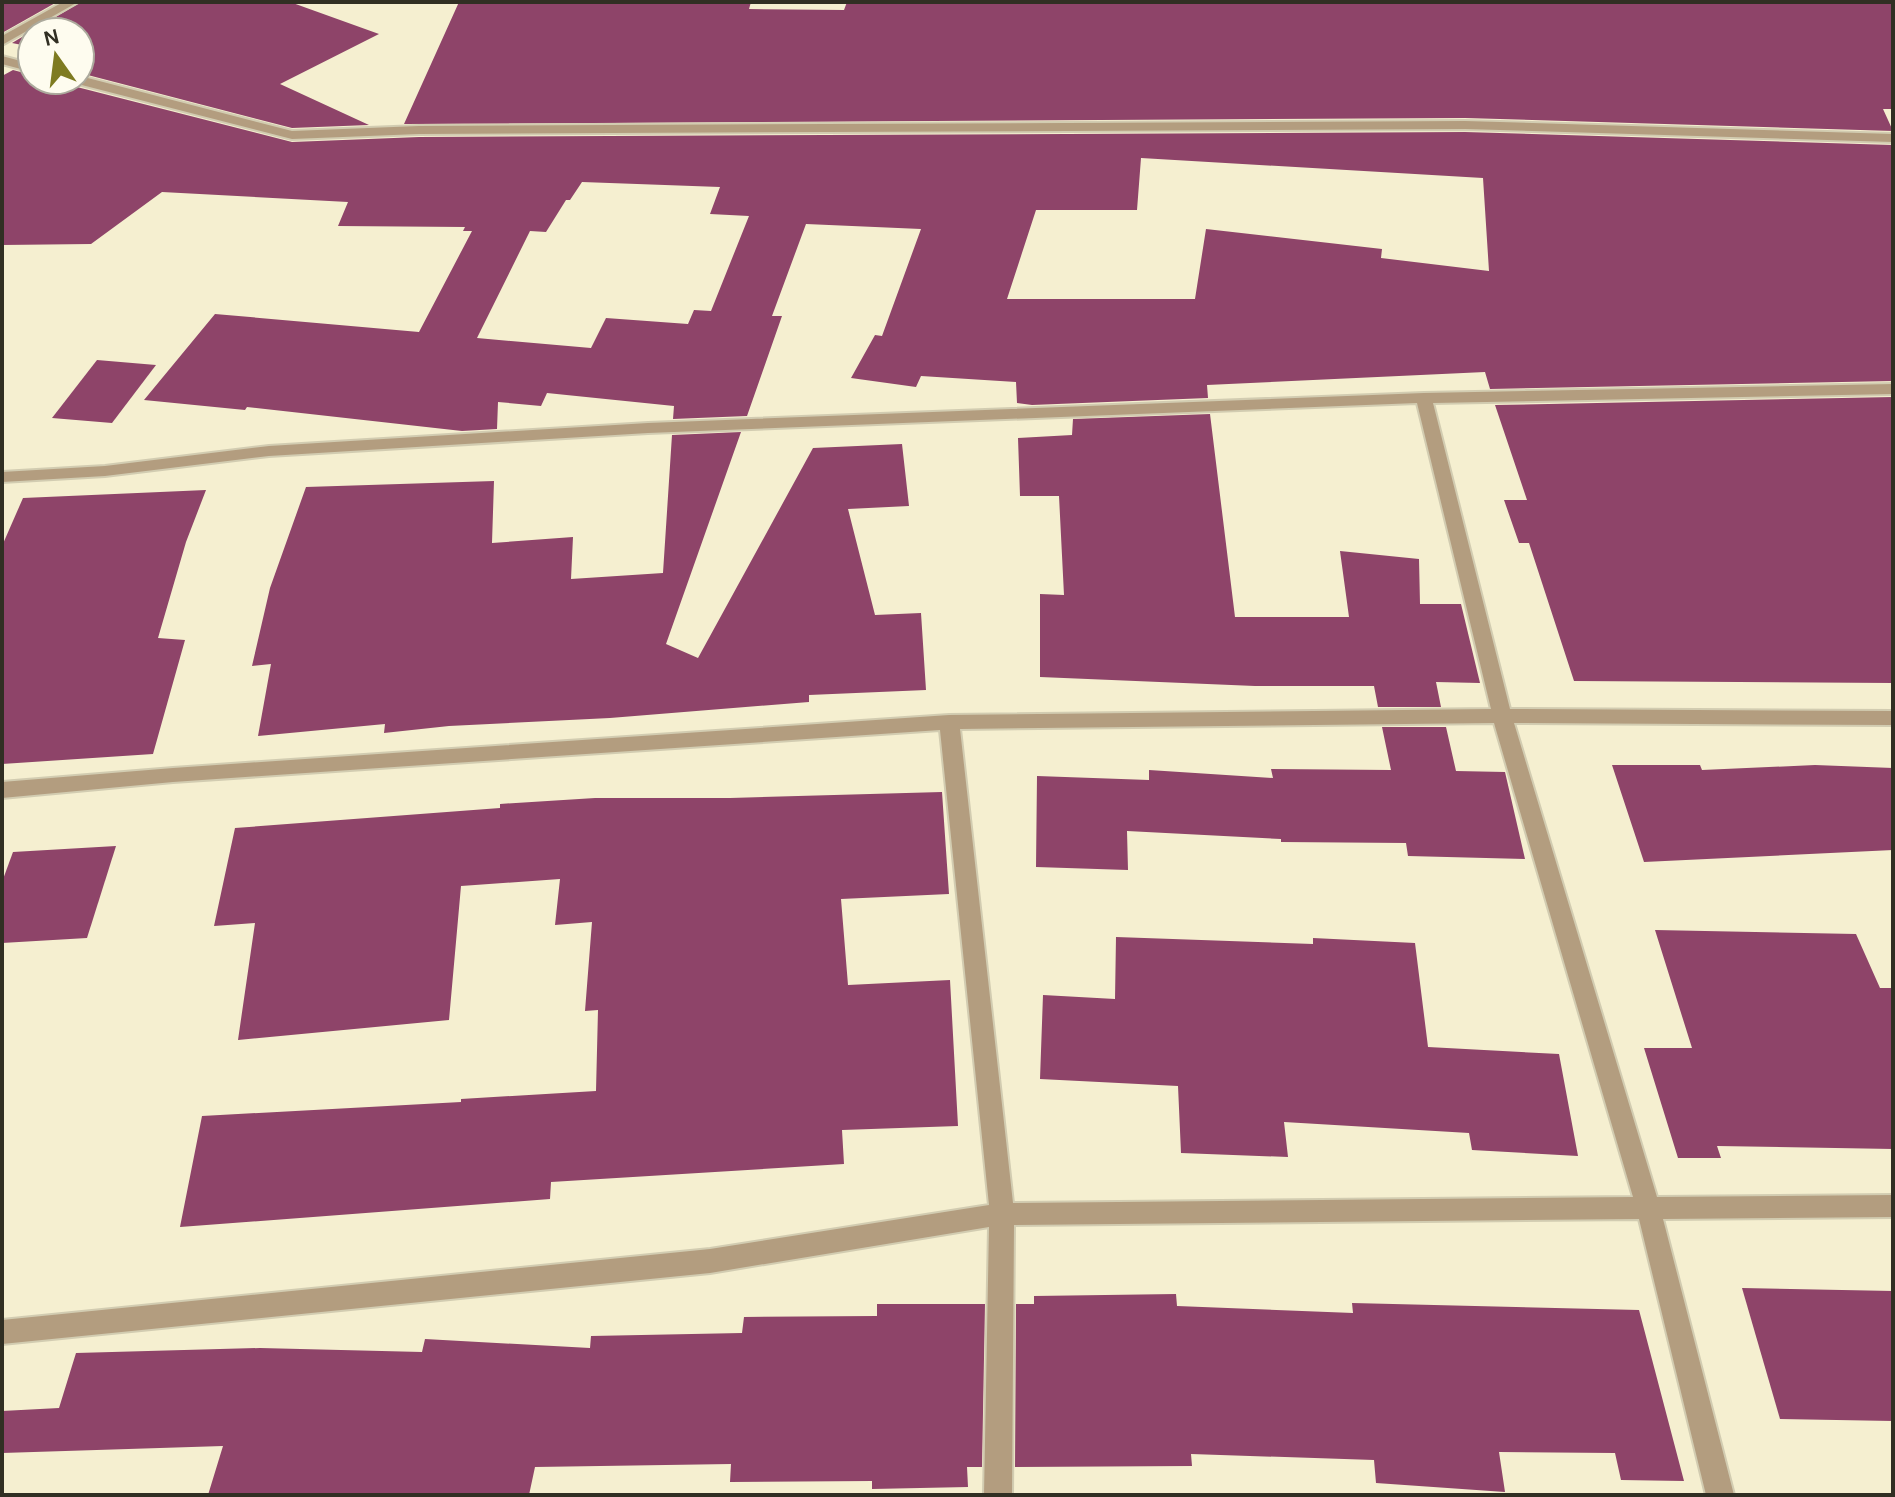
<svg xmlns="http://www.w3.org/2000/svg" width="1895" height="1497" viewBox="0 0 1895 1497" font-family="Karla,sans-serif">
  <rect width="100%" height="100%" fill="#f5efd0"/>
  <!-- building -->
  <g fill="#8e4469" fill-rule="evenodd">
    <polygon points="2,2 57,2 2,33"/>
    <polygon points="81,2 290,2 379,34 280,84 369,125 292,128 80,73 80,32 32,32 32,47 12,43"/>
    <polygon points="459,2 751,2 749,9 844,10 847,2 1893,2 1893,109 1883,109 1893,131 1465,118 404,124"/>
    <path d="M13 70 32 75V80H69L73 86 292 142 419 137 1465 132 1893 145V381L1490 389 1485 372 1207 385 1208 398 1032 405 1017 403 1016 382 921 376 916 387 851 378 875 335 882 336 921 229 806 224 772 316H782L747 416 673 419 674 406 547 393 541 406 498 402 497 429 462 431 247 407 245 410 144 400 215 314 419 332 472 231H463L465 227 338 226 348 202 162 192 91 244 2 245V76ZM1141 158 1483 178 1489 271 1381 258 1382 249 1206 229 1195 299H1007L1036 210H1137ZM582 182 720 187 710 214 749 216 711 311 694 310 688 324 606 318 591 348 477 338 530 231 546 232 566 200H570Z"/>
    <polygon points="97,360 156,365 112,423 52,418"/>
    <polygon points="1893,397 1893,683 1574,681 1529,543 1519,543 1504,500 1527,500 1495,405"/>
    <polygon points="1210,414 1235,617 1349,617 1340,551 1419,559 1420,604 1461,604 1480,683 1436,682 1441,707 1378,707 1374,686 1255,686 1040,677 1040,594 1064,595 1059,496 1020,496 1018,438 1072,435 1073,419"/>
    <polygon points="741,432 666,644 698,658 813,448 902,444 909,506 848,509 875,615 921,613 926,690 809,695 809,702 610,718 449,726 384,733 385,724 258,736 271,664 252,666 270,588 306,487 494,481 492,543 573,537 571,579 663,573 672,435"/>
    <polygon points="206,490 186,542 158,638 185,640 153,754 2,764 2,546 23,498"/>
    <polygon points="1382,727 1446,727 1456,771 1505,772 1525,859 1408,856 1406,843 1281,842 1281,839 1127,831 1128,870 1036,867 1037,776 1149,780 1149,770 1273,778 1271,769 1391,770"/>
    <polygon points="1612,765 1700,765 1702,770 1815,765 1893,768 1893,850 1644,862"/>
    <polygon points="942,792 949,894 841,899 848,985 950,980 958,1126 842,1130 844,1164 551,1182 550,1199 180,1227 202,1116 461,1102 461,1099 596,1091 598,1010 585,1011 592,922 555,925 560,879 461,886 449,1020 238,1040 255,923 214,926 235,828 500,808 500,804 595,798 730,798"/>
    <polygon points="116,846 87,938 2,943 2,882 13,852"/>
    <polygon points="1655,930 1856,934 1880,988 1893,988 1893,1149 1717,1146 1721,1158 1678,1158 1644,1048 1692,1048"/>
    <polygon points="1116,937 1313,944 1313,938 1415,943 1428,1047 1559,1054 1578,1156 1472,1150 1469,1133 1284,1122 1288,1157 1181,1153 1178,1086 1040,1079 1043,995 1115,999"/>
    <polygon points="1742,1288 1893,1291 1893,1421 1780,1419"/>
    <polygon points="1176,1294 1177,1306 1353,1313 1352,1303 1639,1310 1684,1481 1621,1480 1615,1453 1499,1452 1505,1492 1376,1483 1374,1460 1191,1454 1192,1466 1015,1467 1016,1304 1034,1304 1034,1296"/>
    <polygon points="877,1304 985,1304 982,1467 967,1467 968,1487 872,1489 872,1481 730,1482 731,1464 535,1467 529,1495 208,1495 223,1446 2,1453 2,1411 59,1408 76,1353 260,1348 422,1352 425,1339 590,1348 591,1336 742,1333 744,1317 877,1316"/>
  </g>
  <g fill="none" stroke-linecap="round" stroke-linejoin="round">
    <!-- minor casing -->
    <g stroke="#d2ccb1" stroke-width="4">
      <g id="minor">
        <polygon points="63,2 78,2 2,45 2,36"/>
        <polygon points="2,56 32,64 32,72 2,64"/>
        <polygon points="80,76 292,131 419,126 1465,121 1893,134 1893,142 1465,129 419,134 292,139 74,83 72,80 80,80"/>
        <path d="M1893 384V394L1433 403 1510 709 1893 711V725L1514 723 1657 1197 1893 1195V1217L1663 1219 1734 1495H1706L1639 1219 1014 1225 1012 1495H984L989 1227 710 1273 2 1344V1320L710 1249 989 1205 940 730 173 782 2 798V782L173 768 949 715 1491 709 1417 403 648 433 269 456 105 476 2 482V472L105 466 269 446 648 423 1424 393ZM1494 723 1633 1197 1013 1203 960 729Z"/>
      </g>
    </g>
    <!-- minor -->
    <use href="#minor" fill="#b39d7f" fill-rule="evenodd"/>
  </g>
  <!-- border -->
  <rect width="1895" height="1497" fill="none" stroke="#312f23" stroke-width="8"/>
  <!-- north arrow -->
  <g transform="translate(56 56) rotate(346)"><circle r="38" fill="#fefcef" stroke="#acaa9d" stroke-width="2"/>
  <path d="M0-6L14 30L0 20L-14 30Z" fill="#7e7b21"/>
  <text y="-12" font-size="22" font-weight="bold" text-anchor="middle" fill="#312f23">N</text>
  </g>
</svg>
